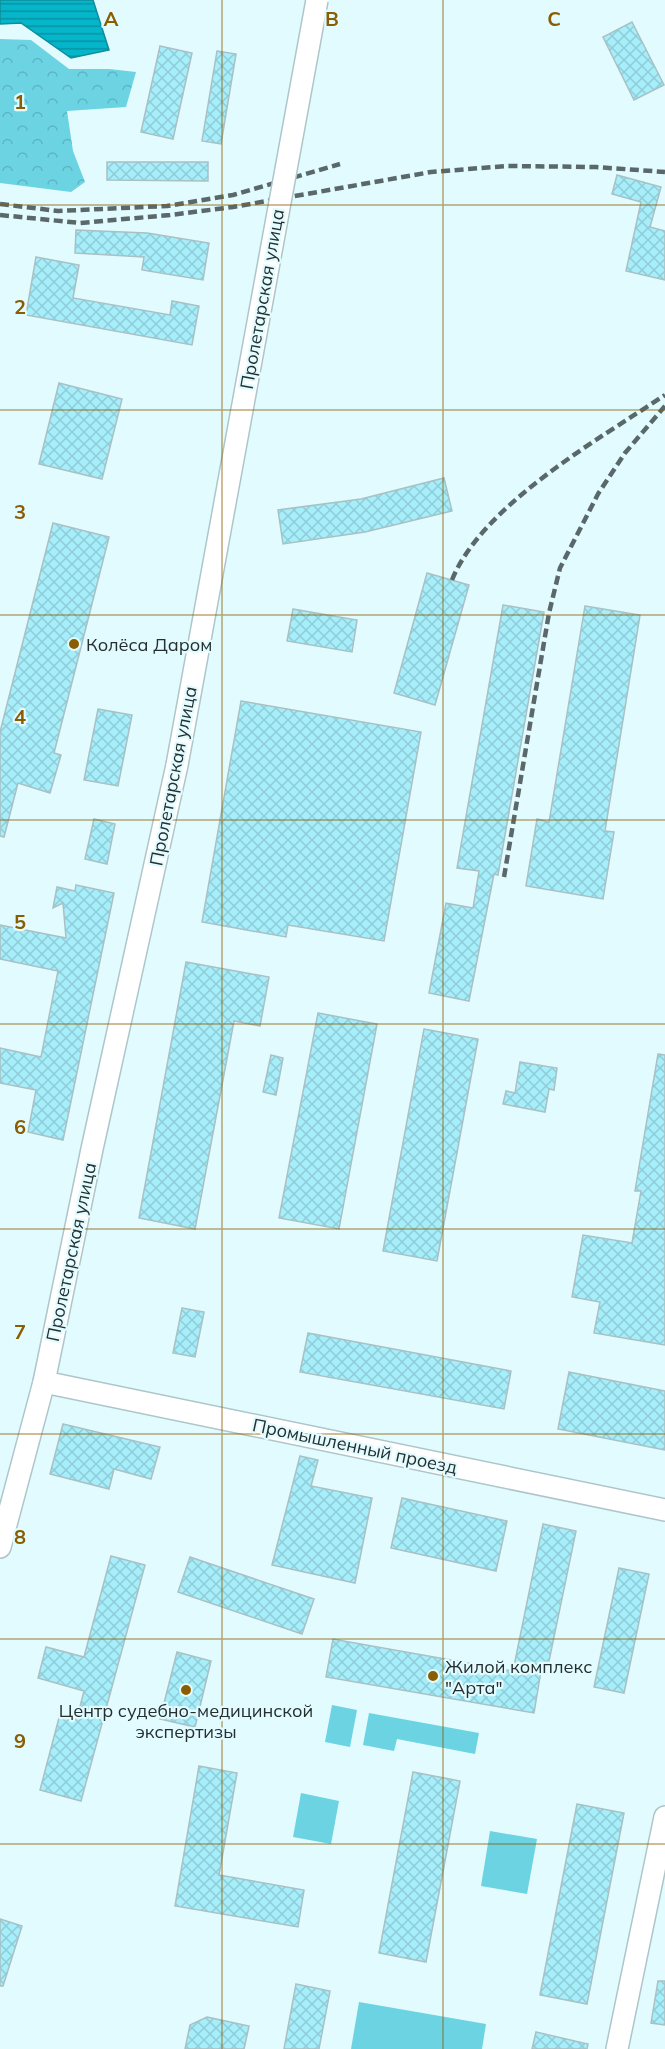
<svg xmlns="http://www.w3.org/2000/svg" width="665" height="2049" viewBox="0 0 665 2049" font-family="Mulish,sans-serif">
  <defs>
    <pattern id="forest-crowns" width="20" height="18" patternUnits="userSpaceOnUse" patternTransform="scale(1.5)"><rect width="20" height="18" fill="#6cd3e3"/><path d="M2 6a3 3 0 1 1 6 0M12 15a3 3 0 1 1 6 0" fill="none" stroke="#5db5c3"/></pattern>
    <pattern id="water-rules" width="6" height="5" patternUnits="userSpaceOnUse" patternTransform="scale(1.5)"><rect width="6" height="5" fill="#05b5c9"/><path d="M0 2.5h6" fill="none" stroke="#0694a4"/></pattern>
    <pattern id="building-cross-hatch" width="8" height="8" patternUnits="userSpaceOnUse" patternTransform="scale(1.5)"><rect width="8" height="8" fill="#a6eefa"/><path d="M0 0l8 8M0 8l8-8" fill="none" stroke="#8fccd7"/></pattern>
  </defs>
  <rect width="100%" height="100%" fill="#e2fbff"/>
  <!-- forest -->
  <polygon fill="url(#forest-crowns)" points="0,39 31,40 69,69 109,69 136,72 126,107 67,111 73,151 85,182 71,192 0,183"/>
  <!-- park -->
  <g fill="#6cd3e3">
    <polygon points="332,1705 357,1710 350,1747 325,1742"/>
    <polygon points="369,1713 479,1733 475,1754 397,1739 394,1751 363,1745"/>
    <polygon points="301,1793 339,1801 331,1844 293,1837"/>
    <polygon points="490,1831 537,1839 527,1894 481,1886"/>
    <polygon points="359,2002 486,2024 482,2049 351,2049"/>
  </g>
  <!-- water -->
  <polygon fill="url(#water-rules)" stroke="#0f8d9b" stroke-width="1.5" points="0,0 93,0 109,50 71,58 21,23 0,24"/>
  <!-- building -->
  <g fill="url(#building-cross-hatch)" stroke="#a9c0c4" stroke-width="1.5">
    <polygon points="632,22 664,85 634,100 603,37"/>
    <polygon points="160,46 192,53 173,139 141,132"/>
    <polygon points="217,51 236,54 221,144 202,141"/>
    <polygon points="107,162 208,162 208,181 107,180"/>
    <polygon points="617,175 661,187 650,227 665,231 665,280 626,271 641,202 612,194"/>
    <polygon points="76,230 147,233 209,243 203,280 142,270 144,257 75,253"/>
    <polygon points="36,257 79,265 73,298 170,315 172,301 199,306 192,345 26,315"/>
    <polygon points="59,383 122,399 102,479 39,464"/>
    <polygon points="444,478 452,511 365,532 283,544 278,510 361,499"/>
    <polygon points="53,523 109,537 54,753 61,755 50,793 18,783 4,837 0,836 0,732"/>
    <polygon points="427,573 469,585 435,705 394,693"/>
    <polygon points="503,605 544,612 498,875 494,874 469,1001 429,993 446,903 473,908 479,871 457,868"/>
    <polygon points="585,606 640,615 605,831 614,832 603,899 526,886 537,819 549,822"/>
    <polygon points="293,609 357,620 352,652 287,641"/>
    <polygon points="241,701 421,732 384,941 288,925 286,937 202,922"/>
    <polygon points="98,709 132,715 118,786 84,780"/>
    <polygon points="94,819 115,824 107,864 85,859"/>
    <polygon points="76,885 114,893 63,1140 28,1132 36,1090 0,1083 0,1048 41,1057 58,971 0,959 0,925 66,938 63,903 53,908 57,887 75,891"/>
    <polygon points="186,962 269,977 260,1026 234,1021 195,1229 139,1218"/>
    <polygon points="318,1013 377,1024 339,1229 279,1218"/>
    <polygon points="424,1029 478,1039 437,1261 383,1251"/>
    <polygon points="658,1054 665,1055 665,1345 594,1333 600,1302 572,1297 583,1235 632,1243 641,1191 635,1191"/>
    <polygon points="271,1055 283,1058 276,1095 263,1092"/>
    <polygon points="520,1062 557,1068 554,1090 549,1089 545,1112 503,1104 506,1091 515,1093"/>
    <polygon points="182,1308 204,1312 195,1357 173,1353"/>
    <polygon points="308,1333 511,1371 504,1409 300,1372"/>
    <polygon points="569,1372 665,1391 665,1450 558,1429"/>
    <polygon points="63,1424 160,1447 151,1479 114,1469 109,1489 50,1474"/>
    <polygon points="300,1456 318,1460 311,1486 372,1498 355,1583 272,1565"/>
    <polygon points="402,1498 507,1521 496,1571 391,1548"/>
    <polygon points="543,1524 576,1531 548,1666 542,1665 534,1713 326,1677 333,1639 513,1671"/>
    <polygon points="111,1556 145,1565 81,1801 40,1790 60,1714 77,1718 84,1691 38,1678 46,1647 84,1657"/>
    <polygon points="190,1557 314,1599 302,1634 178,1592"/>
    <polygon points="619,1568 649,1574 624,1693 594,1687"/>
    <polygon points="177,1652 211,1661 195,1727 160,1719"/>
    <polygon points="199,1766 237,1773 219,1875 304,1890 298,1927 175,1906"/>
    <polygon points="413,1772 460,1781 426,1962 379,1953"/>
    <polygon points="577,1804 624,1813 587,2004 540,1995"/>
    <polygon points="0,1919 22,1926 3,1986 0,1986"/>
    <polygon points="658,1981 665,1981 665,2025 651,2023"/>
    <polygon points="296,1984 330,1991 319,2049 284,2049"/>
    <polygon points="207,2017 249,2026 244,2049 185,2049 190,2025"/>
    <polygon points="536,2032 588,2044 587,2049 532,2049"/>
  </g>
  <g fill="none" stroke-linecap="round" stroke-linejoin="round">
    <!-- minor casing -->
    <g stroke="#aec6ca" stroke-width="24">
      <g id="minor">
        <polyline points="44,1382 665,1510"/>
        <polyline points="0,1547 44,1382 92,1149 177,765"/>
        <polyline points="617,2049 665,1817"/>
      </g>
    </g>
    <!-- minor -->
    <use href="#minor" stroke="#fff" stroke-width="21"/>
    <!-- rail -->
    <g stroke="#5a686a" stroke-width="4.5" stroke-dasharray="9 4.5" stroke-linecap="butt">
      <polyline points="0,204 58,211 167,206 233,195 340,164"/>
      <polyline points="0,215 80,223 170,215 233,207 431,172 507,166 596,167 665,172"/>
      <path d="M452 580C482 505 599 439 665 395"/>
      <polyline points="504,877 549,613 560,568 598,494 625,453 665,406"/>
    </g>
    <!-- minor-bridge casing -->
    <g stroke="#aec6ca" stroke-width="24" stroke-linecap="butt">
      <polyline id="minor-bridge" points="177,765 317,0"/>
    </g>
    <!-- minor-bridge -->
    <use href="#minor-bridge" stroke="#fff" stroke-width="21"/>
  </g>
  <!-- grid -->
  <path fill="none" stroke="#8a5d00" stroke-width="1.5" stroke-opacity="0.55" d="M222 0V2049M443 0V2049M0 205H665M0 410H665M0 615H665M0 820H665M0 1024H665M0 1229H665M0 1434H665M0 1639H665M0 1844H665"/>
  <!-- markers -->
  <g fill="#8a5d00" stroke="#e2fbff" stroke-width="2">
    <circle cx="74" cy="644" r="6"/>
    <circle cx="433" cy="1676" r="6"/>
    <circle cx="186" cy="1690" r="6"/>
  </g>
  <g text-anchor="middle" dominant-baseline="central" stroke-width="4.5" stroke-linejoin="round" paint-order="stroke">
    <!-- street labels -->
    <g font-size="18" fill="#252f30" stroke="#e2fbff">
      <text transform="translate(262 299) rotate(-80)">Пролетарская улица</text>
      <text transform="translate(173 776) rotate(-79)">Пролетарская улица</text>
      <text transform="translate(71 1252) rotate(-78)">Пролетарская улица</text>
      <text transform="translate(355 1446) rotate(12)">Промышленный проезд</text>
    </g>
    <!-- poi labels -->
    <g font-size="18" fill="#252f30" stroke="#e2fbff" text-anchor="start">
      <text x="86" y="644">Колёса Даром</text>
      <text x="445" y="1666">Жилой комплекс<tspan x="445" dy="21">"Арта"</tspan></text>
      <text x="186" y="1710" text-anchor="middle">Центр судебно-медицинской<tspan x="186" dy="21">экспертизы</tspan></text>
    </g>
  </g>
  <g font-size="20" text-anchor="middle" font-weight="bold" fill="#8a5d00" stroke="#e2fbff" stroke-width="4.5" stroke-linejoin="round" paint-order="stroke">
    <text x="111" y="26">A</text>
    <text x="332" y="26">B</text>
    <text x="554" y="26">C</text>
    <text x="20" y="109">1</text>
    <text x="20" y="314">2</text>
    <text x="20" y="519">3</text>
    <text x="20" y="724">4</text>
    <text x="20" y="929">5</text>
    <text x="20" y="1134">6</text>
    <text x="20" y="1339">7</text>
    <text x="20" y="1544">8</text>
    <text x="20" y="1748">9</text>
  </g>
</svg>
